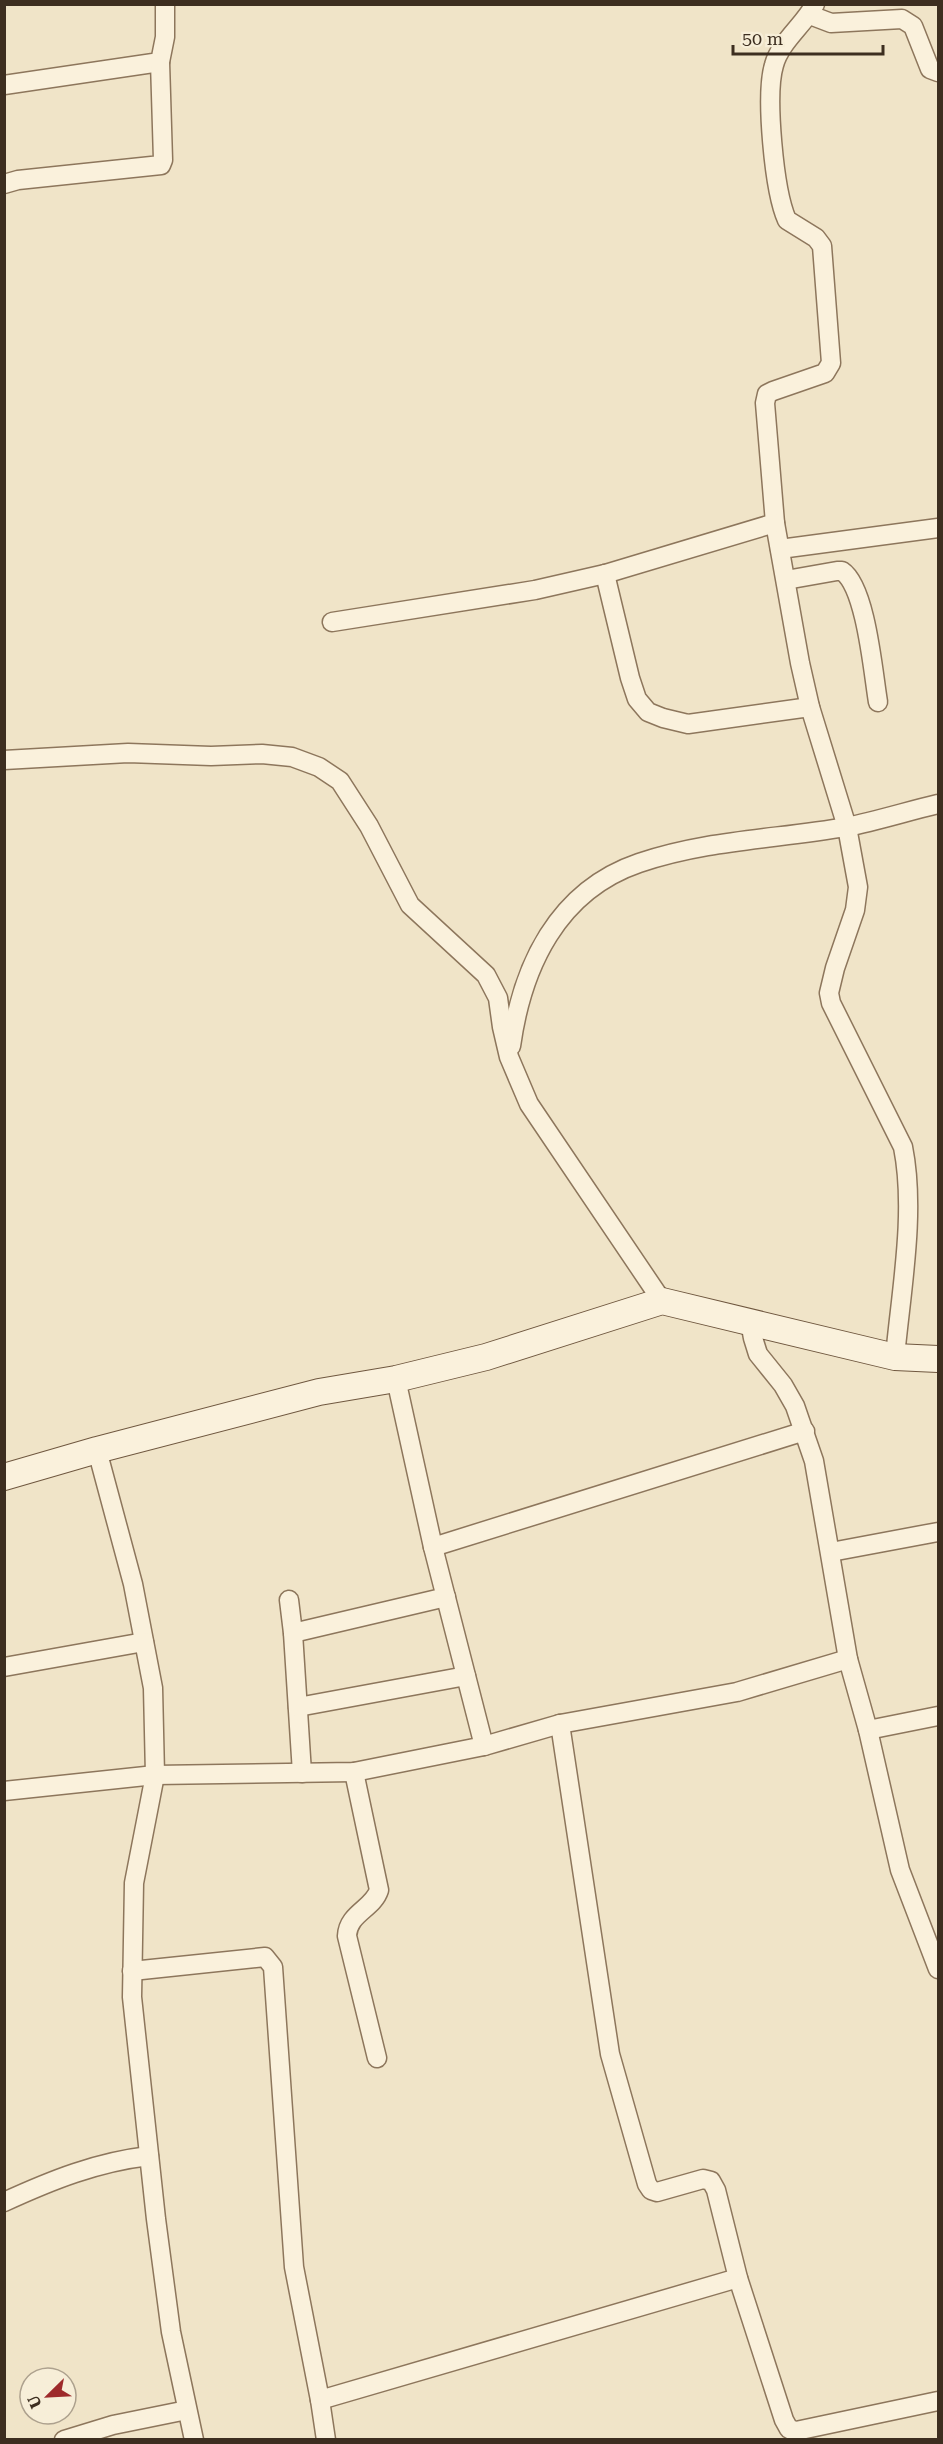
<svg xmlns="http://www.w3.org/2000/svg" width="943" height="2444" viewBox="0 0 943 2444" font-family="'Roboto Serif',serif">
  <rect width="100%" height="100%" fill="#f0e4c8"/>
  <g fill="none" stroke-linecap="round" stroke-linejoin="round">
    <!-- street casing -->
    <g stroke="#8d765c" stroke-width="21">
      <g id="street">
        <path d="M815 4C804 25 780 42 774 65 765 95 774 191 787 220L816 238 822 246 831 363 825 373 773 391 767 394 765 403 775 523 800 663 810 707 847 827 858 887 855 910 835 968 829 993 831 1003 903 1147C916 1212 901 1291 895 1357"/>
        <polyline points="810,15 831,23 902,19 913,26 930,69 938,72"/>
        <polyline points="4,85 160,62 165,37 165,4"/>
        <polyline points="4,184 18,180 161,165 163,160 160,62"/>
        <polyline points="780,549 938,528"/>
        <polyline points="605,574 630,678 637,699 648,712 663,718 688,724 810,707"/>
        <path d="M786 580 837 571H842C866 587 873 672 878 702"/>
        <polyline points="332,622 535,590 605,574 775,523"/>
        <polyline points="4,760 128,753 211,756 262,754 292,757 319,767 340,781 369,826 410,905 486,975 498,998 502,1027 509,1057 529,1104 662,1301"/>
        <path d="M511 1046C522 967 557 891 639 863 706 840 777 839 846 827 877 821 908 811 938 804"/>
        <polyline points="750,1322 753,1338 758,1354 783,1385 795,1406 814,1461 848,1659 868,1730 900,1870 938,1969"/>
        <polyline points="97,1450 133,1584 153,1688 155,1775 134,1883 132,1997 156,2219 171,2332 194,2440"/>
        <polyline points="433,1547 805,1431"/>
        <polyline points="831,1552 938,1532"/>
        <polyline points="289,1600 293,1633 302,1773"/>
        <polyline points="293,1633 446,1597"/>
        <polyline points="4,1667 144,1642"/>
        <polyline points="298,1707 466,1676"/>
        <polyline points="560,1724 610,2054 647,2184 651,2190 657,2192 703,2179 711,2181 716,2190 738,2278 784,2420 789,2429 796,2431 938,2401"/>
        <polyline points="868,1730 938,1716"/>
        <polyline points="484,1746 560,1724 737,1692 848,1659"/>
        <path d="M354 1772 379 1890C373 1909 348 1913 347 1936L377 2058"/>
        <polyline points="4,1791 155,1775 354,1772 484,1746 433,1547 396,1379"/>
        <polyline points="132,1971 265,1957 273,1967 294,2267 320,2400 326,2440"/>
        <path d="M4 2202C52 2180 97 2162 149 2156"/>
        <polyline points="320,2400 738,2278"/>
        <polyline points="64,2440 113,2425 187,2410"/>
      </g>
    </g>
    <!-- secondary casing -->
    <g stroke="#6f573f" stroke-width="28">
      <polyline id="secondary" points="4,1477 97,1450 319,1392 396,1379 486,1357 662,1301 895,1357 938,1359"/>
    </g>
    <!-- street -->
    <use href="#street" stroke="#faf1dc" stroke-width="18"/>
    <!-- secondary -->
    <use href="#secondary" stroke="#faf1dc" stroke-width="26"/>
  </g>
  <!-- border -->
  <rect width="943" height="2444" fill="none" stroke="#3d2e20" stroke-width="12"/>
  <!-- north arrow -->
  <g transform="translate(48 2396) rotate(246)"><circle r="28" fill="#f7eed8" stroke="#ada18e" stroke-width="1.5"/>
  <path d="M0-4.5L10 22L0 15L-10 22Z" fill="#9e2a2b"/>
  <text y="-9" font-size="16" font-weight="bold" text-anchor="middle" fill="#3d2e20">U</text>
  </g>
  <!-- scale -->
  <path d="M733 45v9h150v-9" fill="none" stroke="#3d2e20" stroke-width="3"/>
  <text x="742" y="45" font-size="18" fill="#3d2e20" stroke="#f7eed8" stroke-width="4.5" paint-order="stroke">50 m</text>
</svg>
